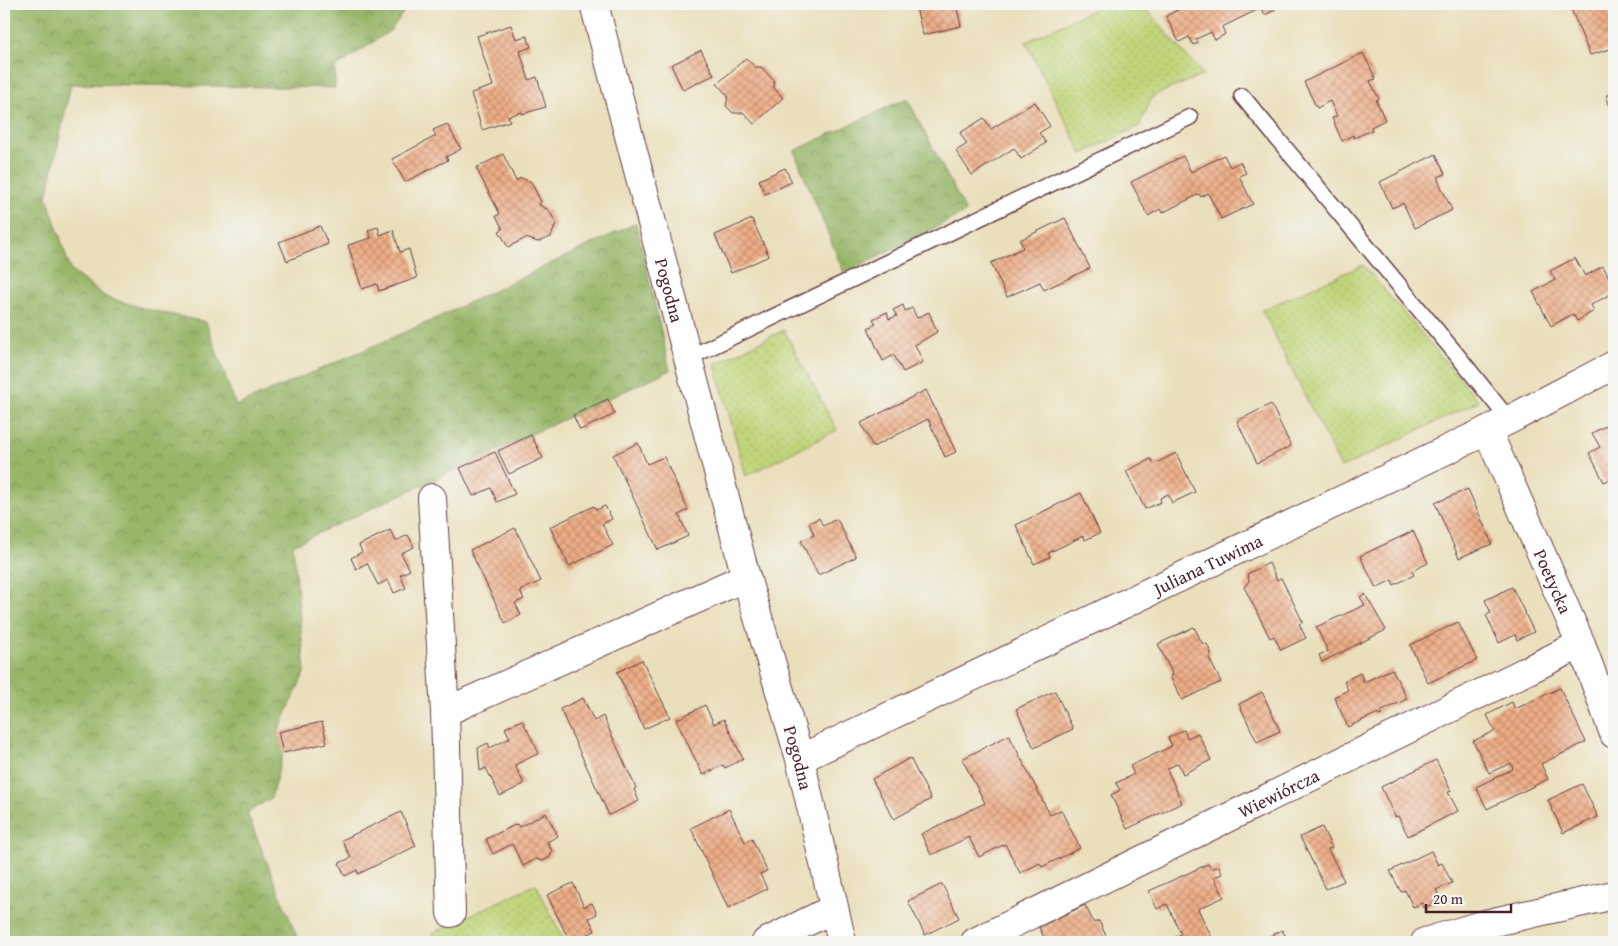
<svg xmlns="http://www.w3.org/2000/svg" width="1618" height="946" viewBox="0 0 1618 946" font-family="'Gentium Book Plus',serif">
  <defs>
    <pattern id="grass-dots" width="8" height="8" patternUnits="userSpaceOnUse" patternTransform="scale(1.25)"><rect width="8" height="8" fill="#bfd478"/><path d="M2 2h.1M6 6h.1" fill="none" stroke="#a6b668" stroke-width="1.8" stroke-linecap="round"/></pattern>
    <pattern id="forest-crowns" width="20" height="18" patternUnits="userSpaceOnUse" patternTransform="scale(1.25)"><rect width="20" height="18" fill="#97b668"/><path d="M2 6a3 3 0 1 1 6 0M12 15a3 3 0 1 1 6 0" fill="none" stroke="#7d9356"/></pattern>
    <pattern id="building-cross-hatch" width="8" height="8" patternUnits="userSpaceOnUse" patternTransform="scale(1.25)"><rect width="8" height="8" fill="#eeae87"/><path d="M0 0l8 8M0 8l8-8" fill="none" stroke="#c38d6f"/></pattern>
  </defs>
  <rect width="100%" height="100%" fill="#f6f6f2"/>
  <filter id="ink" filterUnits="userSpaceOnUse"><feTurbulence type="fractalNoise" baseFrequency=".02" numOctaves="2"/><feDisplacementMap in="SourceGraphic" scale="10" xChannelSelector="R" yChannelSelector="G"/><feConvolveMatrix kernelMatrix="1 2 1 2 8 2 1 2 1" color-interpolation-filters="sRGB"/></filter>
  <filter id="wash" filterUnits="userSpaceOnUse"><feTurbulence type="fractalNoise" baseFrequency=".0096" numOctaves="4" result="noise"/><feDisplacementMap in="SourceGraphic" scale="20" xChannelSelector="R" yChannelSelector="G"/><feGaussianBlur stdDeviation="1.12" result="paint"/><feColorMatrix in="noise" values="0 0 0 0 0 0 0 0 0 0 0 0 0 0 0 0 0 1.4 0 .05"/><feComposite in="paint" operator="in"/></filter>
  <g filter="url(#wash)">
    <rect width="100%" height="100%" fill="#eadfbb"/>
    <!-- grass -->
    <g fill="url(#grass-dots)" stroke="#847a52">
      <polygon points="1104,4 1142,4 1203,75 1153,96 1139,126 1082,154 1026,42"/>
      <polygon points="1363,265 1479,401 1341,468 1262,310"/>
      <polygon points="784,330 837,430 746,476 715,364"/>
      <polygon points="536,884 565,942 436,942 433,933"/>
    </g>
    <!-- forest -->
    <g fill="url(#forest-crowns)" stroke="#706a4a">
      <polygon points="4,4 409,4 391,30 335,68 335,88 71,84 47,197 71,271 106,297 146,309 206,322 236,406 430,321 636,223 670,370 293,545 305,671 278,732 283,753 271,798 247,813 299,942 4,942"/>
      <polygon points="907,98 966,212 844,273 794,151"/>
    </g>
    <g id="blocks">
      <!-- building -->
      <g fill="url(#building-cross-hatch)">
        <polygon points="915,4 956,4 961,26 923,35"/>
        <polygon points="1185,4 1272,4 1275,10 1265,15 1261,8 1222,27 1225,34 1215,40 1211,32 1196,39 1198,43 1193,45 1189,37 1179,42 1166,16 1181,8 1180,6"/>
        <polygon points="1569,4 1614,4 1614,48 1590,55"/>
        <polygon points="511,25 516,39 527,36 531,47 520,51 529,80 537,77 546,107 522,114 522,112 508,116 510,121 482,130 471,93 493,86 477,36"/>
        <polygon points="701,50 714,75 683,90 671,65"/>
        <polygon points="1363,53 1376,79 1370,81 1379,99 1376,100 1385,120 1371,127 1372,130 1354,138 1353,135 1342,141 1332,118 1337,116 1330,101 1317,108 1304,82"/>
        <polygon points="746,58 755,67 761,67 774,81 774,88 783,98 754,124 743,112 741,113 733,113 726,106 728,96 717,84"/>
        <polygon points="1614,90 1614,118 1606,96 1612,93 1611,91"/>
        <polygon points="1035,102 1050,126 1039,133 1046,143 1021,159 1014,148 972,175 956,151 967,144 960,133 984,118 991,129"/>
        <polygon points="447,124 461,149 446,157 448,160 405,182 392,159 436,136 433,130"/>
        <polygon points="503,154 516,181 521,178 531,182 541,202 539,205 549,210 556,223 551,237 538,242 526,238 508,247 499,231 503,229 496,216 500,214 476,168"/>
        <polygon points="1436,154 1445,174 1438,177 1438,180 1452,210 1415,228 1403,203 1392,208 1380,182"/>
        <polygon points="1224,155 1230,167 1240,162 1246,173 1239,176 1253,204 1221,219 1208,193 1201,197 1199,194 1162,213 1160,209 1148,216 1131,182 1183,156 1191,172"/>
        <polygon points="785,168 792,182 765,194 759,180"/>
        <polygon points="1065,218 1090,268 1044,290 1040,282 1007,297 991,263 1023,248 1020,240"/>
        <polygon points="752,219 769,256 731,273 715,235"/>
        <polygon points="320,226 328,244 287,261 279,242"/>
        <polygon points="378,227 380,235 393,230 400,252 409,249 417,278 379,291 377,284 362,289 348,245 371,238 368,230"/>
        <polygon points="1575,258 1585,276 1603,266 1614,287 1614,292 1591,305 1594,311 1577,321 1573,314 1551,326 1533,292 1555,280 1550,271"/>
        <polygon points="903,305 905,311 912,308 917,318 929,312 937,332 915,345 923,362 903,372 894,355 883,361 868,328 876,324 873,319 887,312 889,319 897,316 893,310"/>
        <polygon points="926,390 956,452 945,457 928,419 873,447 861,423"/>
        <polygon points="608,399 615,414 580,430 573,415"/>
        <polygon points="1271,404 1291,446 1257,463 1237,421"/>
        <polygon points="1614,422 1614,477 1604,482 1589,453 1600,447 1592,433"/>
        <polygon points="531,435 543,458 509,474 498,451"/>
        <polygon points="638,443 647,464 664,457 688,510 679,515 688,536 658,550 613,455"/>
        <polygon points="495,452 515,494 497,502 491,488 473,496 460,468"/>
        <polygon points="1176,453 1195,492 1172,503 1168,494 1160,498 1161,502 1145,509 1126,471 1151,459 1154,464"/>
        <polygon points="1468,489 1492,544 1459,558 1435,503"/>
        <polygon points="1081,493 1100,533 1085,540 1083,536 1065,545 1048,553 1050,557 1034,564 1016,525"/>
        <polygon points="594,506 596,510 605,506 612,519 602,524 613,545 569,566 550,527"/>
        <polygon points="819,518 823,526 837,519 856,557 818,575 801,541 814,535 809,523"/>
        <polygon points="515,528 541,581 520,591 524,599 515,603 521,615 505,623 470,550"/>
        <polygon points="390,530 396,541 408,535 414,547 401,553 410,570 400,575 406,588 394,593 388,580 378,585 367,563 356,569 351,558 362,552 359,545"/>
        <polygon points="1413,531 1428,563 1412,571 1414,575 1394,585 1392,580 1376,588 1360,556"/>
        <polygon points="1269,563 1277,580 1281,578 1303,622 1299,624 1306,638 1281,650 1274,636 1270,638 1244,587 1249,581 1247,574"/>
        <polygon points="1512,587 1534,632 1517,640 1515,635 1499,643 1486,615 1491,613 1485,600"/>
        <polygon points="1365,594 1386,630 1322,662 1319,655 1328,651 1316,627 1365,605 1360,597"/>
        <polygon points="1458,622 1477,660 1428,683 1410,645"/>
        <polygon points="1194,627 1202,643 1207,644 1211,653 1209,658 1221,682 1182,700 1170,676 1173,675 1158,644"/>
        <polygon points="642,660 670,717 644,729 617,672"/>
        <polygon points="1392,669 1407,699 1380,712 1382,715 1379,716 1378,713 1348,727 1334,697 1348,690 1344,681 1360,673 1364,682"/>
        <polygon points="1560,688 1586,742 1541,764 1548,779 1487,809 1476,787 1513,769 1511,763 1489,773 1473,741 1495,731 1487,715 1512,702 1515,709"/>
        <polygon points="1055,691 1073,729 1034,748 1016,709"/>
        <polygon points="1262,692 1280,731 1257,742 1239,704"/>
        <polygon points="583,698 594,721 603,716 636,788 634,789 639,801 609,815 560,709"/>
        <polygon points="705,705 714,724 724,719 743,759 725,768 723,765 703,775 676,720"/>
        <polygon points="522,720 539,753 515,765 524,784 500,796 486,768 480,771 478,748 488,743 490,748 510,738 505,728"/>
        <polygon points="322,722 327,743 283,753 278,732"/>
        <polygon points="1184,730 1187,738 1198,733 1211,760 1183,774 1178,763 1167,769 1182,803 1127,829 1111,795 1120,790 1116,783 1134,774 1130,766 1172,746 1168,738"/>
        <polygon points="1009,735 1050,815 1061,810 1080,848 1042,867 1040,863 1020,873 1005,844 979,857 969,837 931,855 921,834 985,803 962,759"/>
        <polygon points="910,758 931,799 894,819 872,779"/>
        <polygon points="1436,760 1451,791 1448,792 1458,811 1408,836 1398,816 1395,817 1381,787"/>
        <polygon points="1582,784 1598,817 1563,833 1548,800"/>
        <polygon points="729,809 745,842 752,839 759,854 767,871 760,874 767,889 728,908 691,828"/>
        <polygon points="401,812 416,846 358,874 357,870 345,876 339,863 351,858 342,840"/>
        <polygon points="546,813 558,836 547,842 552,851 550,857 543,861 536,859 523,866 512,844 493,854 486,839 517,824 519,827"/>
        <polygon points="1322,827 1332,848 1328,849 1344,881 1326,889 1300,837"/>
        <polygon points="1431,851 1438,865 1442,863 1452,883 1436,890 1441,900 1424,908 1422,903 1413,907 1405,890 1401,892 1390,871"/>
        <polygon points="1208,864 1211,869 1219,866 1222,874 1214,877 1224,897 1198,909 1214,942 1165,942 1181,934 1167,904 1157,909 1149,891"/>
        <polygon points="573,883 584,907 592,903 597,914 589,918 595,931 570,942 547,895"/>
        <polygon points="942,884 959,918 925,935 908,901"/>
        <polygon points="1085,905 1094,923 1099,921 1109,942 1046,942 1039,927"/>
        <polygon points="1282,930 1289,942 1257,942"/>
      </g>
    </g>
  </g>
  <g filter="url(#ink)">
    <use href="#blocks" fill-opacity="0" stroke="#623c41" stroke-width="1"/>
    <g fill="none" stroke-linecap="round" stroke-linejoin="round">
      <!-- service casing -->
      <g stroke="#623c41" stroke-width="18">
        <g id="service">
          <polyline points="1242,96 1457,355 1509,420"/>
          <polyline points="688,358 1190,117"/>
        </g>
      </g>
      <!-- minor casing -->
      <g stroke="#623c41" stroke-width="30">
        <g id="minor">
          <path id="s1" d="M594 4 746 577 800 759 842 942"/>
          <path id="s2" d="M1487 430 1581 644 1614 734"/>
          <polyline points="432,498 445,712 451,913"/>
          <polyline points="445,712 746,577"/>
          <path id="s3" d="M800 759 1509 420 1614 365"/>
          <polyline points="766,942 833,909"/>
          <path id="s4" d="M975 942 1581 644"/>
          <polyline points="1425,942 1485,924 1614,895"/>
        </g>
      </g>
      <!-- service -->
      <use href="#service" stroke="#fff" stroke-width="15"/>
      <!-- minor -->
      <use href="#minor" stroke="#fff" stroke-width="28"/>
    </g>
  </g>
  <g text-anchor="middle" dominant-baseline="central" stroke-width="4" stroke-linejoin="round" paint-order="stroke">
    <!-- street labels -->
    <g font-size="18" fill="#4a1f2b" stroke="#f6f6f2">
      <text stroke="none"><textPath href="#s1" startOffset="296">Pogodna</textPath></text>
      <text stroke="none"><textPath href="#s3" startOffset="452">Juliana Tuwima</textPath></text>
      <text stroke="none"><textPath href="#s2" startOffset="165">Poetycka</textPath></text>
      <text stroke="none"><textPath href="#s1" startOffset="781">Pogodna</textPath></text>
      <text stroke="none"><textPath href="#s4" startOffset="338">Wiewiórcza</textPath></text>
    </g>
  </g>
  <!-- margin -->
  <rect width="1618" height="946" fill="none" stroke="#f6f6f2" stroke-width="20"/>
  <!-- scale -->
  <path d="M1426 904v8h85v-8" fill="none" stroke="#4a1f2b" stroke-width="2.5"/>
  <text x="1433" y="904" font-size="15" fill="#4a1f2b" stroke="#f6f6f2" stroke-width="4" paint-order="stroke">20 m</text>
</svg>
